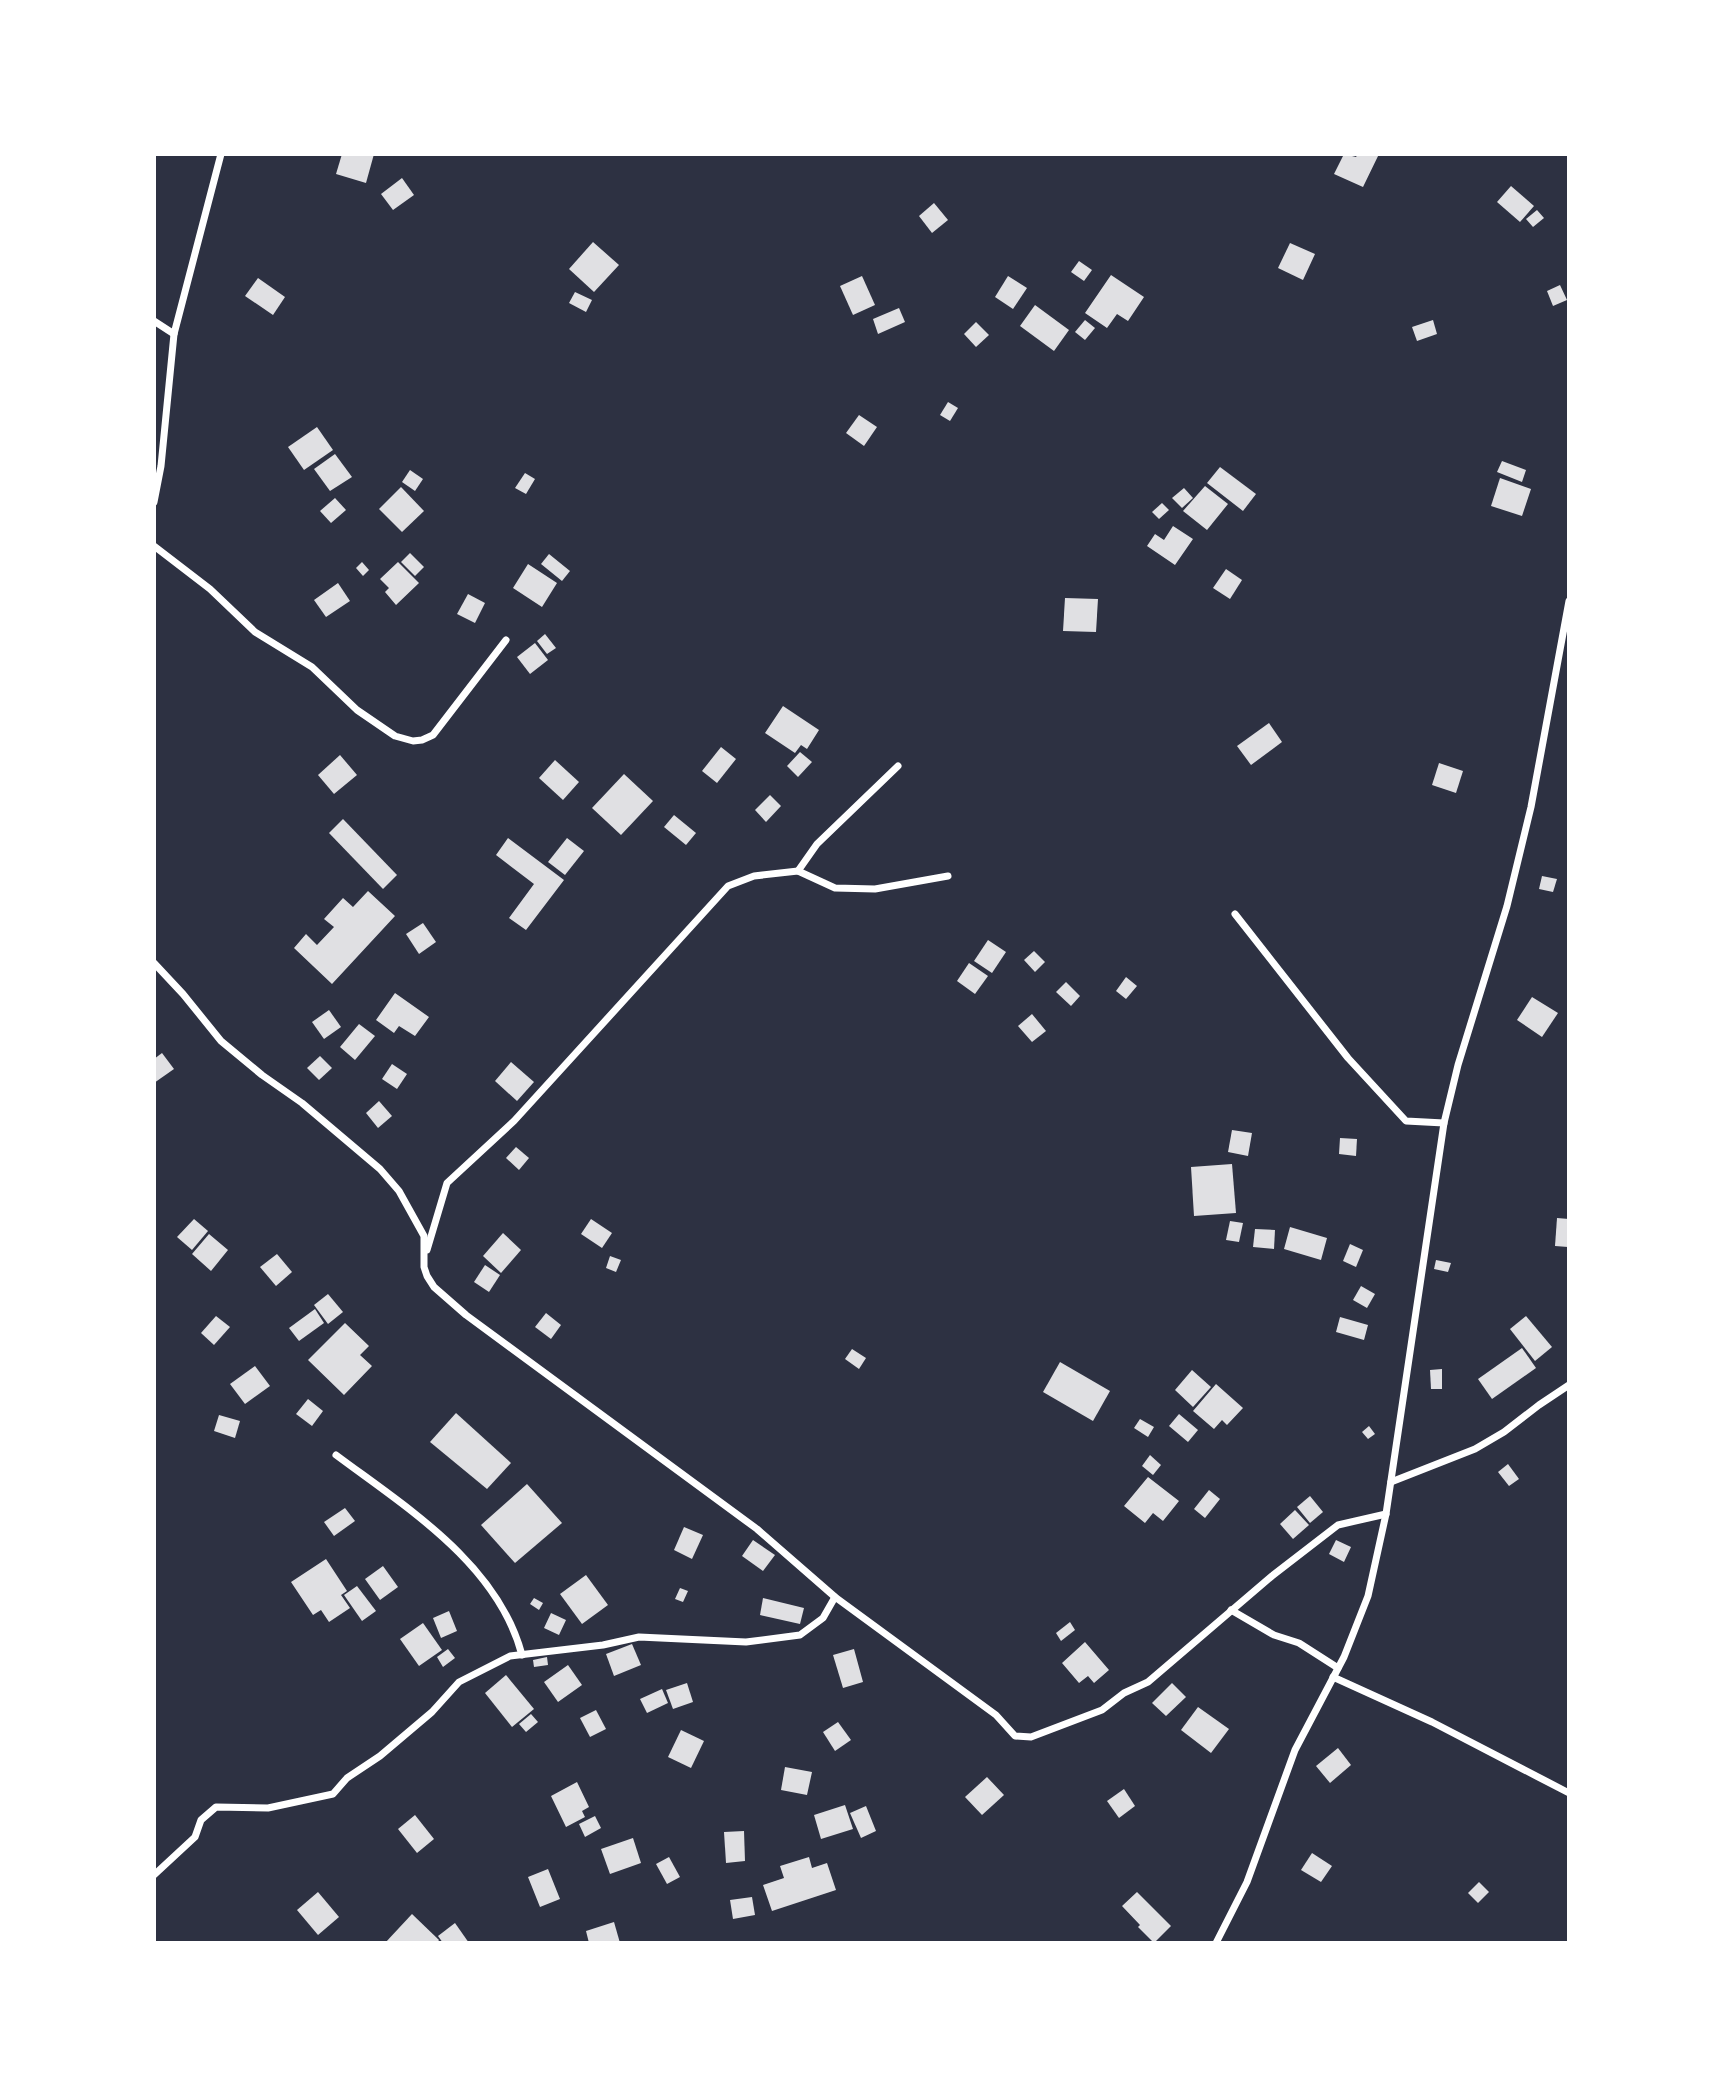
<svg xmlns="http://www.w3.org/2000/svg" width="1723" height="2097" viewBox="0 0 1723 2097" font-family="'Nunito Sans',sans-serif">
  <rect width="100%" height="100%" fill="#2d3142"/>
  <!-- building -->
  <g fill="#e0e0e3">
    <polygon points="342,154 374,154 366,183 336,174"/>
    <polygon points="1344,154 1356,157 1358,154 1379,154 1363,187 1334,174"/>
    <polygon points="402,178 414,195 393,210 381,194"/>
    <polygon points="1511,186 1534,206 1520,222 1497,202"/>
    <polygon points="934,203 948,220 932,233 919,216"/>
    <polygon points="1537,210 1544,218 1533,227 1526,219"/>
    <polygon points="593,242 619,265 594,292 569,269"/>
    <polygon points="1290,243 1315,254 1303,280 1278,268"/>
    <polygon points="1079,261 1092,270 1084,281 1071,272"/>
    <polygon points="1111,275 1144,297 1128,321 1117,314 1107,328 1085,313"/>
    <polygon points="862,276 875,305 853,315 840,286"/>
    <polygon points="1008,276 1027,288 1013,309 995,297"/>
    <polygon points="258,278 285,297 273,315 245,296"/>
    <polygon points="1560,285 1567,300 1553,306 1547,291"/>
    <polygon points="575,292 592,300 586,312 569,303"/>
    <polygon points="1035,305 1069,330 1054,351 1020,326"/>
    <polygon points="899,308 905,322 878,334 873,319"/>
    <polygon points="1085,320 1095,328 1085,340 1075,332"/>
    <polygon points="1433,320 1437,334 1417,341 1412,327"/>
    <polygon points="976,322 989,335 976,347 964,334"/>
    <polygon points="948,402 958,408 950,421 940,415"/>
    <polygon points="859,415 877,427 864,446 846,433"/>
    <polygon points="317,427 333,450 304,470 288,447"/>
    <polygon points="335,454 352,477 330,491 314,469"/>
    <polygon points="1502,461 1526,470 1522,482 1497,472"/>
    <polygon points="1220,467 1256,494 1243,511 1207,483"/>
    <polygon points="410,470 423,479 415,491 402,482"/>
    <polygon points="525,473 535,479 526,494 515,488"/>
    <polygon points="1500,478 1531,489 1522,516 1491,506"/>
    <polygon points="1205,486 1228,504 1207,530 1183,511"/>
    <polygon points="401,487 424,511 402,532 379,509"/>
    <polygon points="1184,488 1193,498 1182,508 1172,498"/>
    <polygon points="335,498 346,510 331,523 320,511"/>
    <polygon points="1162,503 1169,510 1159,519 1152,512"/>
    <polygon points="1173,526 1193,539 1175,565 1147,546 1155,534 1164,540"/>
    <polygon points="410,553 424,567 415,576 401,562"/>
    <polygon points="549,554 570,571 562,581 541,564"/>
    <polygon points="362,562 369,570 363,576 356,568"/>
    <polygon points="398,562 419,583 396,605 385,592 389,588 380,579"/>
    <polygon points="528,564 557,583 542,607 513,588"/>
    <polygon points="1226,569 1242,580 1230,599 1213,588"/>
    <polygon points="338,583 350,601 326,617 314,600"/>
    <polygon points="468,594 485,603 475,623 457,614"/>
    <polygon points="1065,598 1098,599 1096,632 1063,631"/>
    <polygon points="545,634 556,648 547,654 537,641"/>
    <polygon points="535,643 548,660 530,674 517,657"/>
    <polygon points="783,706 819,730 807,749 801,745 795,753 765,733"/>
    <polygon points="1269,723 1282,742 1251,765 1237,746"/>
    <polygon points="721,747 736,759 717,783 702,771"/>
    <polygon points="800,752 812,762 798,777 787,766"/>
    <polygon points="340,755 357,775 334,794 318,775"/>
    <polygon points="555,760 579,782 563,800 539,778"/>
    <polygon points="1439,763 1463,771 1456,793 1432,785"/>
    <polygon points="624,774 653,801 621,835 592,808"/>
    <polygon points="770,795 781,806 766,822 755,810"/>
    <polygon points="674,815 696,833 686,845 664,827"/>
    <polygon points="343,819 397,875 383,889 329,833"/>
    <polygon points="508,838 564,880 526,930 509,918 534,884 496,855"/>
    <polygon points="567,838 584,851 565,875 548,862"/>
    <polygon points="1542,876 1557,879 1553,892 1539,889"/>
    <polygon points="368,891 395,916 332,984 294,948 306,934 317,945 334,927 324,919 343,898 353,907"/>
    <polygon points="423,923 436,942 419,954 406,934"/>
    <polygon points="988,940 1006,952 992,973 974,961"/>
    <polygon points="1034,951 1045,962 1035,972 1024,960"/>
    <polygon points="969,963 988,976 975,994 957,981"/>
    <polygon points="1126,977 1137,986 1126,999 1116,991"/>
    <polygon points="1066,982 1080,996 1071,1006 1056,992"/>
    <polygon points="395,993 429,1017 415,1036 399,1026 394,1033 376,1020"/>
    <polygon points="1532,997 1558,1013 1542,1037 1517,1020"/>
    <polygon points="329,1010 341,1027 324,1039 312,1022"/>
    <polygon points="1032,1014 1046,1031 1032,1042 1018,1026"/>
    <polygon points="359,1024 375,1036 355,1060 340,1047"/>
    <polygon points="162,1053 174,1069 154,1083 154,1059"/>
    <polygon points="320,1056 332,1068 319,1080 307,1068"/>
    <polygon points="511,1062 534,1082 517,1101 495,1081"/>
    <polygon points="392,1064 407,1074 397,1089 382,1079"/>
    <polygon points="379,1101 392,1116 378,1128 366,1113"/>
    <polygon points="1232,1130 1252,1133 1248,1156 1228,1152"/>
    <polygon points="1340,1138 1357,1139 1356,1156 1339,1154"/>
    <polygon points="516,1147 529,1158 519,1170 506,1158"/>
    <polygon points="1232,1164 1236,1213 1194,1216 1191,1167"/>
    <polygon points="1557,1218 1569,1219 1568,1247 1555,1246"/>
    <polygon points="194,1219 208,1231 192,1250 177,1237"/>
    <polygon points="591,1219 612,1233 602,1248 581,1234"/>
    <polygon points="1230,1221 1243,1223 1239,1242 1226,1240"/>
    <polygon points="1290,1227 1327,1238 1321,1260 1284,1249"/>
    <polygon points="1255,1229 1275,1230 1274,1249 1253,1247"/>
    <polygon points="503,1233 521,1250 501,1273 483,1256"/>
    <polygon points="209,1234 228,1250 211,1271 192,1254"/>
    <polygon points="1350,1244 1363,1250 1356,1267 1343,1261"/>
    <polygon points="277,1254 292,1272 276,1286 260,1267"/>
    <polygon points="610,1256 621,1260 616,1272 606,1268"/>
    <polygon points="1436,1260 1451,1263 1448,1272 1434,1269"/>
    <polygon points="485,1265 500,1275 489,1292 474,1282"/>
    <polygon points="1361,1286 1375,1294 1367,1308 1353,1300"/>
    <polygon points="328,1294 343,1312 328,1324 314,1305"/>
    <polygon points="315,1309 324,1323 299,1341 289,1328"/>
    <polygon points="546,1313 561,1325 551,1339 535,1327"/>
    <polygon points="216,1316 230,1327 214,1345 201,1333"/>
    <polygon points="1526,1316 1552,1347 1535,1361 1510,1329"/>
    <polygon points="1340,1317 1368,1325 1364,1340 1336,1332"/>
    <polygon points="345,1323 369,1346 360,1355 372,1366 344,1395 308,1360"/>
    <polygon points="1522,1348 1536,1368 1492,1399 1478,1379"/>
    <polygon points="852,1349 866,1358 859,1369 845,1359"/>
    <polygon points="1060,1362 1110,1391 1093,1421 1043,1392"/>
    <polygon points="255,1366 270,1386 245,1404 230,1384"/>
    <polygon points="1442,1369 1442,1389 1431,1389 1430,1370"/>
    <polygon points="1192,1370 1211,1387 1193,1407 1175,1390"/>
    <polygon points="1216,1384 1243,1408 1227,1425 1222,1420 1214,1429 1193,1411"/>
    <polygon points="308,1399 323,1411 312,1426 296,1414"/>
    <polygon points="456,1413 511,1463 487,1489 430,1442"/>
    <polygon points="1179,1414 1198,1430 1188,1442 1169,1426"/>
    <polygon points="219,1415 240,1421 235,1438 214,1431"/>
    <polygon points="1140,1419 1154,1427 1148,1437 1134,1428"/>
    <polygon points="1369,1426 1375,1434 1368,1439 1362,1432"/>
    <polygon points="1150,1455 1161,1465 1153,1475 1142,1466"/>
    <polygon points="1508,1464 1519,1479 1509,1486 1498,1472"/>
    <polygon points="1148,1477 1179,1501 1163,1521 1153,1513 1145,1523 1124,1506"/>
    <polygon points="527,1484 562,1523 515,1563 481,1525"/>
    <polygon points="1209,1490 1220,1499 1205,1518 1194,1509"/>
    <polygon points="1310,1496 1323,1512 1310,1523 1297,1507"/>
    <polygon points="345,1508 355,1521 334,1536 324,1522"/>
    <polygon points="1295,1510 1309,1525 1293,1539 1280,1524"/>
    <polygon points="684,1527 703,1535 692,1559 674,1550"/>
    <polygon points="753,1540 775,1555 763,1571 742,1556"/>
    <polygon points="1336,1540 1351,1547 1344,1562 1329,1554"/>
    <polygon points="326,1559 347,1591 341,1595 350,1608 329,1622 321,1610 313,1615 291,1582"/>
    <polygon points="383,1566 398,1587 380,1600 365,1579"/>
    <polygon points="586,1575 608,1605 582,1624 560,1594"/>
    <polygon points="357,1586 376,1611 362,1621 344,1595"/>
    <polygon points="680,1588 688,1591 683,1602 675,1599"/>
    <polygon points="534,1598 543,1603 539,1610 530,1604"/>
    <polygon points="763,1598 804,1608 800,1624 760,1615"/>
    <polygon points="449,1611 457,1631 441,1638 433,1618"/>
    <polygon points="551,1613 566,1620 559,1635 544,1628"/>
    <polygon points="1070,1622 1075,1630 1061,1641 1056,1633"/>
    <polygon points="423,1623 442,1650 419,1666 400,1639"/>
    <polygon points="1085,1642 1109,1670 1094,1683 1088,1676 1079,1683 1062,1663"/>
    <polygon points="632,1644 641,1665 614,1676 606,1654"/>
    <polygon points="448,1649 455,1658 443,1667 437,1657"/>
    <polygon points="854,1649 863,1682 843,1688 833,1655"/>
    <polygon points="547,1657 548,1665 534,1667 533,1660"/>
    <polygon points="568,1665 582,1685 558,1702 544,1682"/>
    <polygon points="506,1675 534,1709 512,1727 485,1693"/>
    <polygon points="687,1683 693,1702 673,1709 666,1690"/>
    <polygon points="1172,1683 1186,1697 1166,1716 1152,1703"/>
    <polygon points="662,1689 668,1703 647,1713 640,1699"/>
    <polygon points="1198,1707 1229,1729 1211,1753 1181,1730"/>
    <polygon points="596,1710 606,1729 590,1737 580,1718"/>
    <polygon points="531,1714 538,1722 526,1732 519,1724"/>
    <polygon points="838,1722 851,1740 835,1751 823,1732"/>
    <polygon points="681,1730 704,1741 691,1768 668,1757"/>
    <polygon points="1338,1748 1351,1765 1330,1783 1316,1766"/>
    <polygon points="785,1767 812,1772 807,1795 781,1790"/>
    <polygon points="987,1777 1004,1795 982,1815 965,1797"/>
    <polygon points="577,1782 589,1807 582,1811 585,1817 566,1827 551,1796"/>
    <polygon points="1124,1789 1135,1806 1119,1818 1107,1801"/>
    <polygon points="845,1805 853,1829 821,1839 814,1815"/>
    <polygon points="866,1806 876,1831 861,1838 850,1813"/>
    <polygon points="415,1815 434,1839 417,1853 398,1829"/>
    <polygon points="595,1816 601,1828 585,1837 579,1824"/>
    <polygon points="744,1831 745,1861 726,1863 724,1832"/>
    <polygon points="633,1838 641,1863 610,1874 601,1849"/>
    <polygon points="1312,1853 1332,1866 1321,1882 1301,1870"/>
    <polygon points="669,1857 680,1877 667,1884 656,1864"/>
    <polygon points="809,1857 812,1868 827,1863 836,1890 772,1911 763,1885 784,1878 780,1866"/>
    <polygon points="548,1869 560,1899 540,1907 528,1877"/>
    <polygon points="1479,1882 1489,1892 1478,1903 1468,1893"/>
    <polygon points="318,1892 339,1917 318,1935 297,1910"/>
    <polygon points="1137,1892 1171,1926 1154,1943 1138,1927 1140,1925 1122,1906"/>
    <polygon points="752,1897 755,1915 733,1919 730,1900"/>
    <polygon points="412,1914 439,1940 437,1943 385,1943"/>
    <polygon points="614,1922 620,1943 589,1943 586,1931"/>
    <polygon points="455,1923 469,1943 443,1943 438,1936"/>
  </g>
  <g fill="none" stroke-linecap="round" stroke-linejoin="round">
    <!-- minor -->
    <g stroke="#fff" stroke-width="7">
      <polyline points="154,321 174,334"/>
      <polyline points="154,502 161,466 174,334 221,154"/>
      <polyline points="154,546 210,589 255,632 312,667 357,710 395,736 413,741 422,740 433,735 506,640"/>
      <polyline points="798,871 817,844 898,766"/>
      <polyline points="1235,914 1348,1058 1406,1121 1444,1123"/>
      <polyline points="154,963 183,994 221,1041 262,1075 302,1103 380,1169 399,1191 424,1236 424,1267 427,1276 434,1287 466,1315 757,1529 835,1597 996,1715 1015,1736 1031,1737 1102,1710 1124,1693 1148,1682 1272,1576 1338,1525 1386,1514"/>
      <polyline points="427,1250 447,1183 514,1121 728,886 754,876 798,871 835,888 875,889 948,876"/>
      <path d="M336 1455C407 1508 498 1564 522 1655"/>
      <polyline points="1391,1482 1475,1449 1504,1432 1539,1405 1569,1385"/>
      <polyline points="1231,1610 1274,1635 1299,1643 1338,1668"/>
      <polyline points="1333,1677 1432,1722 1569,1793"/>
      <polyline points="154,1875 195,1837 201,1820 216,1807 268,1808 333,1794 347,1778 380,1756 432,1712 459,1682 510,1656 603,1645 639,1637 746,1642 800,1635 823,1618 835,1597"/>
      <polyline points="1216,1943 1247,1882 1295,1750 1344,1657 1368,1596 1386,1514 1444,1123 1458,1065 1507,906 1531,807 1569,601"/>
    </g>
  </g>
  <!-- border -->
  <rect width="1723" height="2097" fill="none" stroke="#ffffff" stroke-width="312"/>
</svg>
